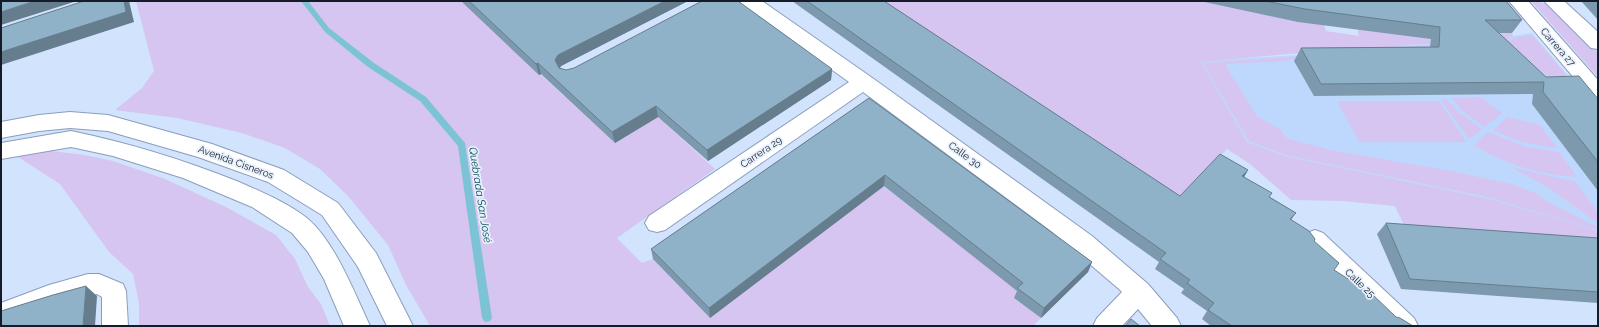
<svg xmlns="http://www.w3.org/2000/svg" width="1599" height="327" viewBox="0 0 1599 327" font-family="Raleway,sans-serif">
  <rect width="100%" height="100%" fill="#d2e3fd"/>
  <!-- built -->
  <polygon fill="#bed7fd" points="1532,33 1598,112 1598,232 1485,198 1285,156 1247,142 1200,61 1364,51 1416,44 1501,43 1513,36"/>
  <!-- green -->
  <g fill="#d6c5f0">
    <polygon points="136,1 461,1 615,143 658,117 715,169 617,238 642,263 653,259 710,318 884,186 1020,293 1014,298 1041,318 1033,326 430,326 406,285 388,245 348,196 320,169 285,148 242,133 177,118 115,110 142,88 154,71"/>
    <polygon points="867,1 1204,1 1324,25 1326,31 1359,36 1357,27 1440,33 1512,33 1513,36 1501,43 1416,44 1364,51 1288,54 1201,62 1247,142 1285,156 1485,198 1586,227 1598,232 1598,249 1409,236 1395,206 1343,201 1291,200 1250,164 1227,149 1174,207"/>
    <path d="M1531 1C1559 1 1581 33 1598 52V77Z"/>
    <path d="M1532 35 1576 86 1551 78 1526 62 1502 57 1293 59C1271 65 1248 60 1225 65L1257 116 1282 131 1286 138 1330 150 1451 171 1511 184 1535 193 1553 205 1598 227V230L1484 196 1286 155 1249 141 1203 63 1364 52 1417 46 1503 44 1514 38Z"/>
    <polygon points="1480,97 1502,113 1485,127 1465,113 1451,98"/>
    <polygon points="1440,99 1446,99 1459,113 1482,129 1469,139"/>
    <polygon points="1337,101 1439,101 1466,142 1359,142"/>
    <polygon points="1507,117 1540,125 1557,148 1521,142 1493,130"/>
    <path d="M1488 132 1526 147 1559 152 1577 177C1543 176 1502 163 1474 145Z"/>
    <polygon points="51,151 85,155 113,161 165,179 226,207 276,235 295,259 308,287 321,304 330,326 139,326 139,303 133,274 109,252 60,184 18,157"/>
    <polygon points="1511,167 1576,182 1598,213 1598,223 1550,189"/>
  </g>
  <g fill="none" stroke-linecap="round" stroke-linejoin="round">
    <!-- stream -->
    <polygon fill="#7cc4d5" fill-rule="evenodd" points="301,1 308,1 329,28 374,63 426,97 465,143 492,318 490,321 487,322 484,321 482,318 458,146 420,101 368,67 325,32"/>
    <!-- minor casing -->
    <g stroke="#8a9ebc" stroke-width="2">
      <g id="minor">
        <polygon points="740,1 762,1 871,77 1092,236 1148,284 1177,318 1181,326 1152,326 1138,309 1122,326 1093,326 1097,318 1122,292 1119,289 1051,231 863,92 665,230 657,232 649,230 645,223 649,216 849,82 742,5"/>
        <polygon points="70,112 108,115 212,144 284,170 338,203 376,253 413,326 387,326 358,267 322,215 268,182 198,157 108,131 70,128 39,131 1,138 1,122 39,115"/>
        <path d="M71 131C129 143 184 160 239 182 262 192 288 203 308 219 335 242 355 294 370 326H344L324 279 308 252 292 233 252 207 183 178 113 156 71 147 1 159V143Z"/>
        <polygon points="1315,230 1323,233 1414,318 1418,326 1388,326 1307,247 1303,240 1307,233"/>
        <polygon points="88,274 99,274 123,284 126,291 128,326 102,326 102,297 97,294 64,301 1,325 1,303 49,285"/>
      </g>
    </g>
    <!-- tertiary casing -->
    <g stroke="#8a9ebc" stroke-width="2">
      <g id="tertiary">
        <polygon points="1509,1 1528,1 1598,80 1598,100 1591,98"/>
        <polygon points="1544,1 1564,1 1598,32 1598,49 1591,48"/>
      </g>
    </g>
    <!-- minor -->
    <use href="#minor" fill="#fff" fill-rule="evenodd"/>
    <!-- tertiary -->
    <use href="#tertiary" fill="#fff" fill-rule="evenodd"/>
  </g>
  <!-- wall -->
  <g fill="#7c99ad">
    <polygon points="462,1 688,1 561,66 560,68 566,70 832,69 831,80 708,161 658,117 615,143 541,74 539,75 463,3"/>
    <polygon points="792,1 884,1 1180,196 1244,177 1270,197 1296,213 1291,220 1314,241 1334,270 1396,317 1413,326 1211,326 1202,319 1207,311 1181,293 1184,289 1155,269 1159,262"/>
    <polygon points="1200,1 1506,1 1522,20 1512,33 1498,33 1546,77 1598,99 1598,191 1532,104 1533,94 1314,96 1294,61 1301,48 1430,47 1431,39 1298,22"/>
    <polygon points="1581,1 1598,1 1598,20"/>
    <polygon points="869,98 1092,262 1088,272 1041,318 1014,298 1017,291 884,186 710,318 653,259 651,249"/>
    <polygon points="1386,223 1598,238 1598,303 1401,289 1377,234"/>
  </g>
  <!-- shaded-wall -->
  <g fill="#657d8d">
    <polygon points="35,1 77,1 1,25 1,12"/>
    <polygon points="124,1 129,1 134,22 1,65 1,52"/>
    <polygon points="665,1 688,1 561,66 558,71 555,60 558,55"/>
    <polygon points="538,63 541,74 539,75 536,64"/>
    <polygon points="832,69 831,80 708,161 707,150"/>
    <polygon points="656,106 658,117 615,143 612,132"/>
    <polygon points="1248,170 1242,181 1242,176"/>
    <polygon points="885,175 884,186 710,318 709,308"/>
    <polygon points="1092,262 1088,272 1041,318 1044,308"/>
    <polygon points="86,286 97,296 95,326 83,326"/>
  </g>
  <!-- building -->
  <g fill="#90b2c9" stroke="#657d8d">
    <polygon points="1,1 35,1 1,12"/>
    <polygon points="84,1 124,1 126,12 1,52 1,28"/>
    <polygon points="469,1 665,1 558,55 555,60 559,68 566,70 574,68 702,1 738,1 832,69 707,150 656,106 612,132 538,63 536,64"/>
    <polygon points="807,1 884,1 1180,196 1220,154 1248,170 1242,176 1272,193 1269,197 1296,213 1290,219 1309,231 1315,239 1314,241 1339,263 1334,270 1372,294 1396,317 1400,318 1413,326 1232,326 1208,310 1214,303 1187,283 1190,280 1160,259 1166,253"/>
    <polygon points="1265,1 1506,1 1522,20 1485,20 1546,77 1579,76 1598,99 1598,162 1543,92 1544,82 1321,84 1301,48 1439,47 1440,27 1305,9"/>
    <polygon points="869,98 1092,262 1044,308 1017,288 1023,283 885,175 709,308 651,249"/>
    <polygon points="1386,223 1598,238 1598,292 1410,279"/>
    <polygon points="86,286 83,326 1,326 1,311 53,295"/>
    <polygon points="1131,319 1140,326 1125,326"/>
  </g>
  <g text-anchor="middle" dominant-baseline="central" stroke-width="3.5" stroke-linejoin="round" paint-order="stroke">
    <!-- street labels -->
    <g font-size="10" fill="#151c28" stroke="#e7f0fd">
      <text transform="translate(1558 47) rotate(49)">Carrera 27</text>
      <text transform="translate(761 152) rotate(-34)">Carrera 29</text>
      <text transform="translate(965 155) rotate(36)">Calle 30</text>
      <text transform="translate(236 162) rotate(20)">Avenida Cisneros</text>
      <text transform="translate(1360 283) rotate(43)">Calle 25</text>
    </g>
    <!-- water labels -->
    <g font-size="11" font-style="italic" fill="#0d4d59" stroke="#e7f0fd">
      <text transform="translate(480 195) rotate(81)">Quebrada San José</text>
    </g>
  </g>
  <!-- border -->
  <rect width="1599" height="327" fill="none" stroke="#151c28" stroke-width="4"/>
</svg>
